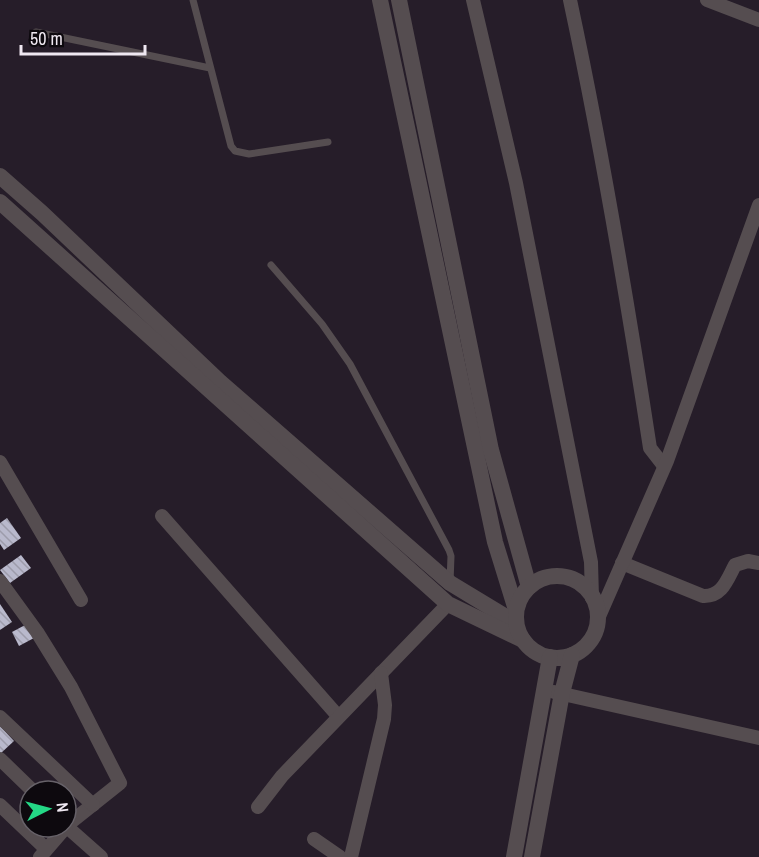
<svg xmlns="http://www.w3.org/2000/svg" width="759" height="857" viewBox="0 0 759 857" font-family="'Archivo Narrow',sans-serif">
  <defs>
    <pattern id="building-back-hatch" width="6" height="6" patternUnits="userSpaceOnUse" patternTransform="scale(1.5)"><rect width="6" height="6" fill="#b9b9cc"/><path d="M-1 5l2 2M0 0l6 6M5-1l2 2" fill="none" stroke="#9d9cab"/></pattern>
  </defs>
  <rect width="100%" height="100%" fill="#261d29"/>
  <!-- building -->
  <g fill="url(#building-back-hatch)">
    <polygon points="7,518 21,538 4,550 0,544 0,523"/>
    <polygon points="21,555 31,568 10,583 0,570"/>
    <polygon points="0,604 12,622 0,630"/>
    <polygon points="27,624 34,638 19,646 12,632"/>
    <polygon points="0,726 14,741 0,754"/>
  </g>
  <g fill="none" stroke-linecap="round" stroke-linejoin="round">
    <!-- service -->
    <g stroke="#554d50" stroke-width="7">
      <polyline points="193,0 231,146 235,151 249,154 328,142"/>
      <polyline points="36,32 210,68"/>
      <polyline points="271,265 322,324 350,364 449,550 451,556 450,582"/>
    </g>
    <!-- minor -->
    <g stroke="#554d50" stroke-width="14">
      <polyline points="473,0 516,183 591,562 592,598"/>
      <path d="M570 0C602 149 627 298 650 448L664 466"/>
      <polyline points="707,0 759,20"/>
      <polyline points="0,462 81,600"/>
      <polyline points="162,516 338,716"/>
      <path d="M622 563 703 596C722 597 727 580 735 565L748 561 759 563"/>
      <polyline points="0,581 37,632 71,687 120,783 66,826"/>
      <polyline points="597,621 667,461 759,205"/>
      <polyline points="554,692 759,738"/>
      <polyline points="0,717 93,805"/>
      <polyline points="0,759 33,791"/>
      <polyline points="0,805 46,849"/>
      <polyline points="258,807 282,776 448,604"/>
      <polyline points="66,826 101,857"/>
      <polyline points="314,839 340,857"/>
      <polyline points="40,857 66,827"/>
      <polyline points="351,857 384,719 385,705 381,673"/>
    </g>
    <!-- tertiary -->
    <g stroke="#554d50" stroke-width="16">
      <polyline points="380,0 495,542 516,610"/>
      <polyline points="399,0 491,450 529,587"/>
      <polyline points="0,176 42,213 220,382 450,583 516,623"/>
      <polyline points="0,202 448,604 523,640"/>
      <circle cx="557" cy="617" r="41"/>
      <polyline points="514,857 550,657"/>
      <polyline points="532,857 562,693 572,655"/>
    </g>
  </g>
  <!-- north arrow -->
  <g transform="translate(48 809) rotate(84)"><circle r="28" fill="#0d090e" stroke="#676269" stroke-width="1.5"/>
  <path d="M0-4.5L10 22L0 15L-10 22Z" fill="#24d886"/>
  <text y="-9" font-size="16" font-weight="bold" text-anchor="middle" fill="#efe8f1">N</text>
  </g>
  <!-- scale -->
  <path d="M21 45v9h124v-9" fill="none" stroke="#efe8f1" stroke-width="3"/>
  <text x="30" y="45" font-size="18" fill="#efe8f1" stroke="#0d090e" stroke-width="4.5" paint-order="stroke">50 m</text>
</svg>
